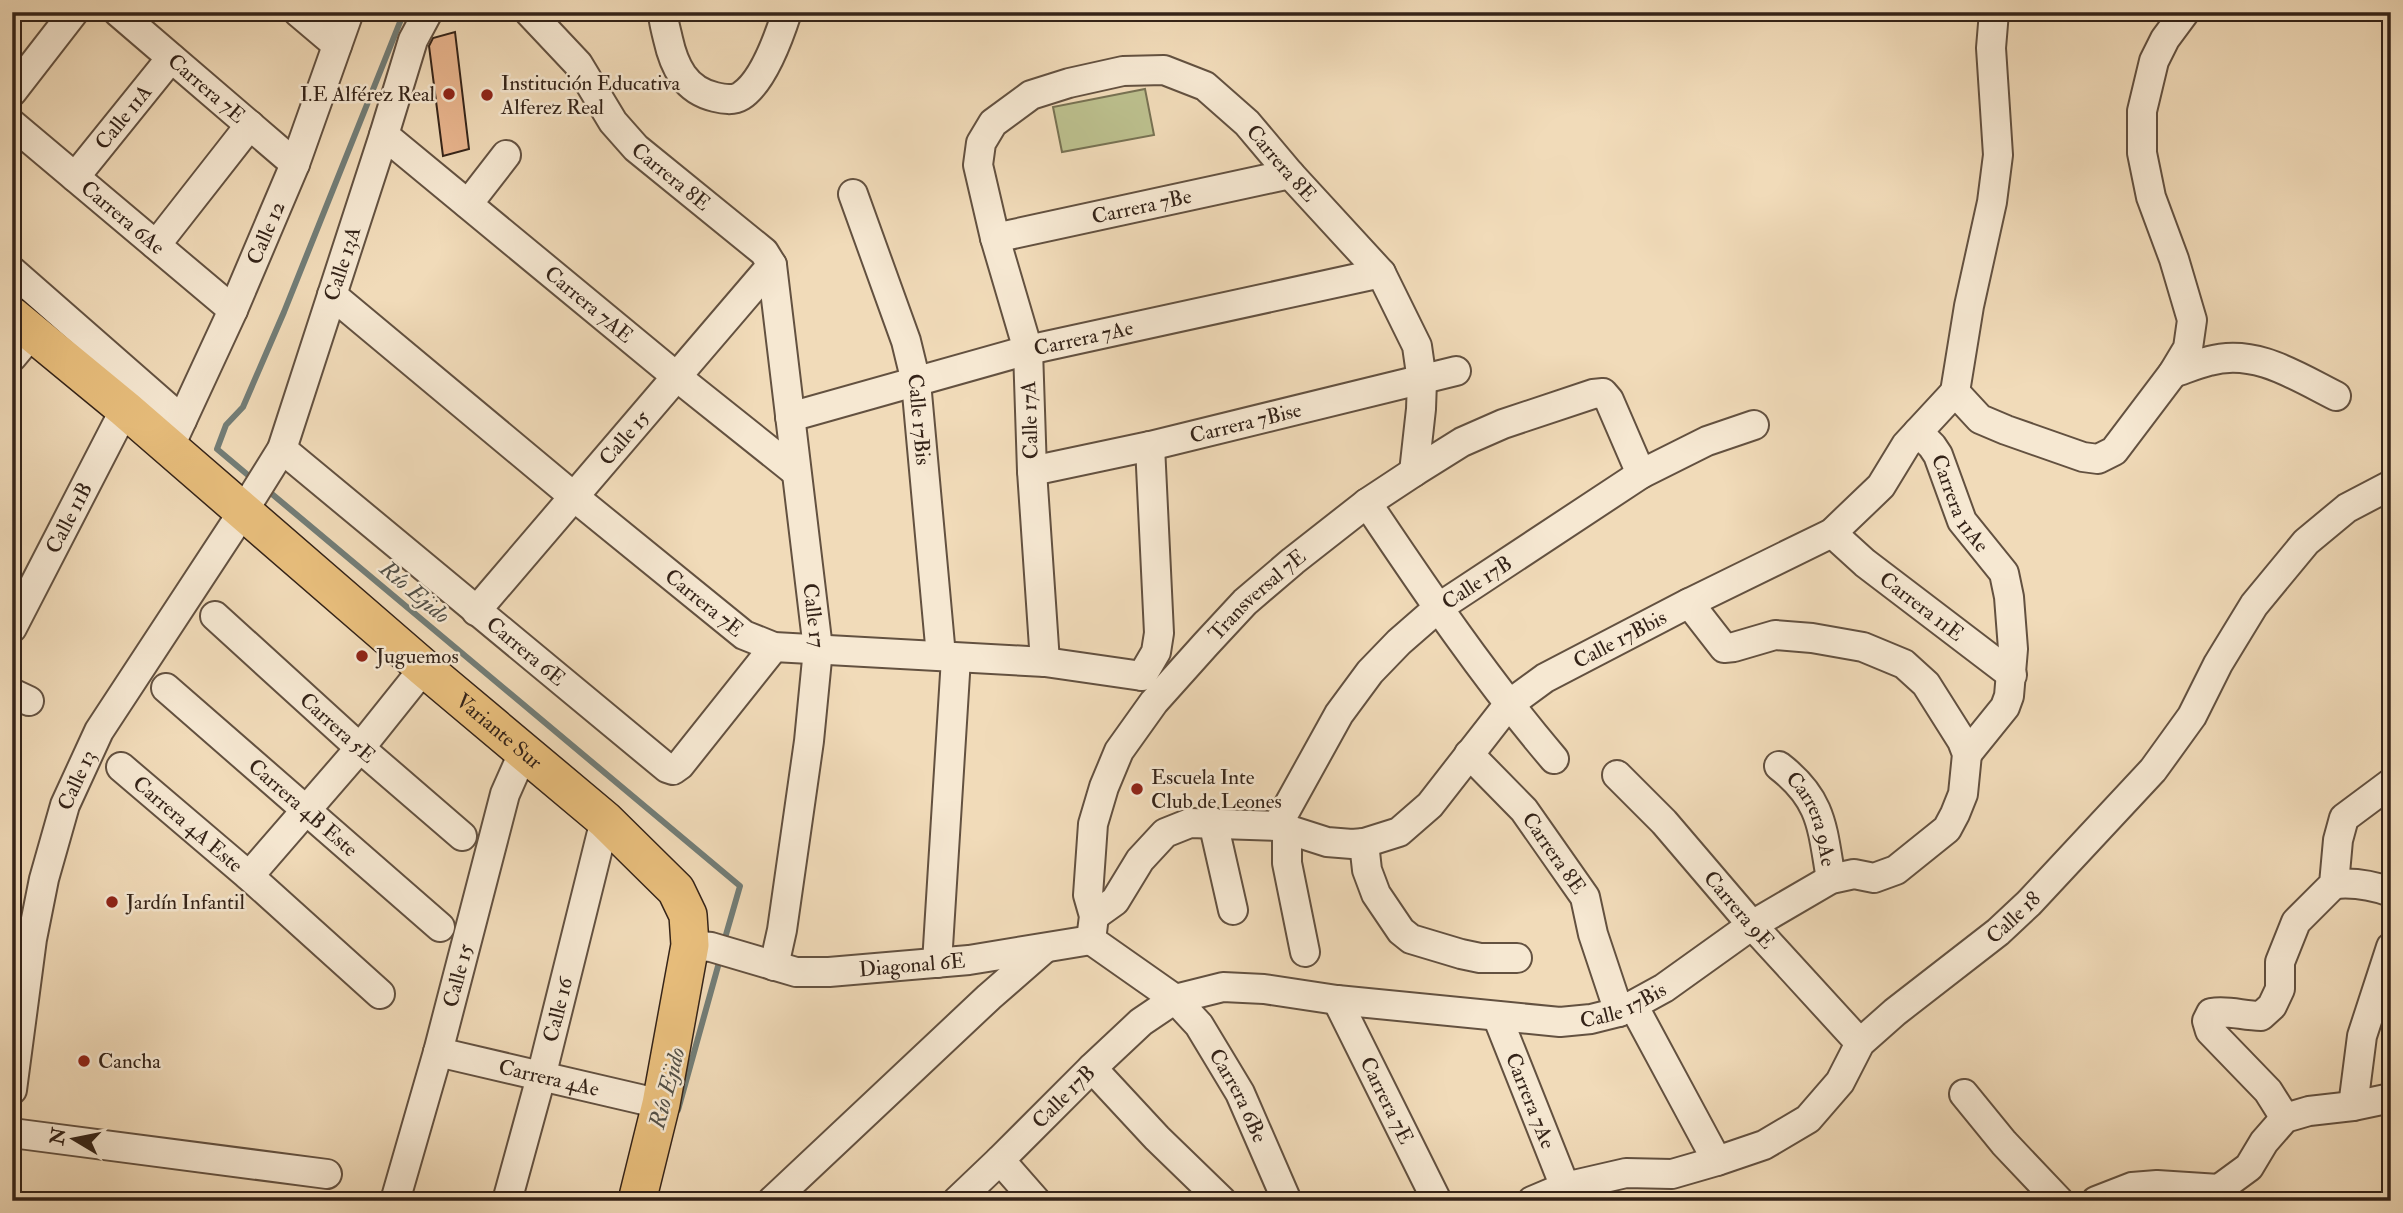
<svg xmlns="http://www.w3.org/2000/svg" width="2403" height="1213" viewBox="0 0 2403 1213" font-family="'IM FELL Double Pica',serif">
  <rect width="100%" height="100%" fill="#f1dbb9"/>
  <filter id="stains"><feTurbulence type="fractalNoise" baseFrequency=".00286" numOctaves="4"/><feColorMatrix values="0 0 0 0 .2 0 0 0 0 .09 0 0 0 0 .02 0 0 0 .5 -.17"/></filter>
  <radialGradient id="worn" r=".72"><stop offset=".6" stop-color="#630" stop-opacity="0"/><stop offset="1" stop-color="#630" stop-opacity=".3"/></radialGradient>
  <!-- green -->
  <polygon fill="#bcc08e" stroke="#787253" stroke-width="2" points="1145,89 1154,135 1062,152 1053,107"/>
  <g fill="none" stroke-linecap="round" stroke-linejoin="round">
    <!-- stream -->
    <g stroke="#727d77" stroke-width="6">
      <polyline points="255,481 217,449 226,425 243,407 284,312 404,12"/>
      <polyline points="266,489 740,886 723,945"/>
      <polyline points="678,1110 720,959"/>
    </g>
  </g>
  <!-- building -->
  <polygon fill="#e9b58e" stroke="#342318" stroke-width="2" points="455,32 469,149 443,156 429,46 433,38"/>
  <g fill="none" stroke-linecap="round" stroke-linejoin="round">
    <!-- minor casing -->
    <g stroke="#635140" stroke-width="32">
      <g id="minor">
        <path id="s1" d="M118 12 295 164"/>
        <polyline points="298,12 337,45"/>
        <path id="s2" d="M529 12 578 64 613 122 636 148 764 252 772 265 818 649 809 741 782 930 774 966"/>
        <path d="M663 12C663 21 666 30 668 39 674 66 685 90 715 97 723 99 733 101 741 96 763 82 779 37 787 12"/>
        <polyline points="12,92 74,12"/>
        <path id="s3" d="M12 124 233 310"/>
        <path id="s4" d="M384 135 677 377 796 472"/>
        <path id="s5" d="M75 177 171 58"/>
        <path id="s6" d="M853 194 906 341 916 382 941 656"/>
        <polyline points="468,204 506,155"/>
        <path id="s7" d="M995 238 1290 174"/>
        <polyline points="156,245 250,125"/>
        <polyline points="12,271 182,420"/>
        <path id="s8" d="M332 295 573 496 744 635 774 647 1045 662 1142 676"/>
        <polyline points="12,357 32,333"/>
        <path d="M2173 373C2185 369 2197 364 2209 361 2255 348 2296 376 2336 396"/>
        <polyline points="1955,392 1980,419 2006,430 2083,457 2098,459 2114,451 2173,373 2188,348 2192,320 2174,259 2151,197 2142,153 2142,111 2154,61 2165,39 2185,12"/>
        <polyline points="1955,392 1969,306 1992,202 1998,155 1991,48 1994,12"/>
        <path id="s9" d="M790 417 1028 350 1381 273"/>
        <path id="s10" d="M1918 432 1932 446 1938 455 1962 521 2004 573 2009 597 2013 649 2009 696 2005 707 1967 754"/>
        <path id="s11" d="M169 448 233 310 295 164 349 12"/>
        <path id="s12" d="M282 449 667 768 673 770 680 765 774 647"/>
        <path id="s13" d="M1032 471 1150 446 1456 371"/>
        <path d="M1367 503C1426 591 1485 678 1554 759"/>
        <path id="s14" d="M1832 533 1865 563 2012 675"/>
        <path id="s15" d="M476 611 772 265"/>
        <path id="s16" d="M215 616 360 748 462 836"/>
        <path id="s17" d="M12 628 125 409"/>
        <path id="s18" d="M1045 662 1032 471 1028 350 995 238 978 165 981 143 993 123 1031 95 1069 83 1123 71 1164 70 1205 86 1247 123 1290 174 1381 273 1417 346 1422 381 1421 409 1414 472"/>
        <polyline points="1142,676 1156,652 1159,633 1150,446"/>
        <path id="s19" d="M166 688 440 927"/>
        <polyline points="12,693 29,701"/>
        <path id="s20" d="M1469 754 1524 810 1585 897 1593 934 1619 1012"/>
        <path id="s21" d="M1779 766C1823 800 1822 828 1831 879"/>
        <path id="s22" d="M121 767 249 876 380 994"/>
        <path id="s23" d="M1617 775 1664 822 1752 925 1860 1043"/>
        <polyline points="1213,822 1233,910"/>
        <path id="s24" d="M1277 826 1339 714 1370 672 1399 642 1438 608 1641 474 1707 441 1754 425"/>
        <polyline points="1287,829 1287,863 1305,952"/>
        <polyline points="1364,843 1367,870 1376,894 1401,931 1411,939 1461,954 1480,958 1517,958"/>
        <polyline points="249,876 360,748 424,668"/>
        <path d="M2334 884C2354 882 2372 885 2391 892"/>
        <path id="s25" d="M1094 916 1115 901 1140 860 1165 833 1190 823 1277 826 1327 842 1352 844 1364 843 1399 832 1430 805 1508 705 1545 678 1689 603 1832 533 1881 486 1906 445 1955 392"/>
        <path id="s26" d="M1091 940 1094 916 1088 895 1093 824 1104 787 1119 751 1154 702 1206 644 1245 602 1293 561 1367 503 1414 472 1462 442 1503 424 1593 394 1603 393 1609 400 1641 474"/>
        <path id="s27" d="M1091 940 1175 999 1199 1025 1240 1093 1287 1201"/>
        <path id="s28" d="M690 945 711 947 796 972H829L969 960 1091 940"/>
        <polyline points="937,963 956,658"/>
        <path id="s29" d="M1337 1000 1437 1201"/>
        <polyline points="1633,1005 1717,1161"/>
        <path id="s30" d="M1497 1016 1565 1187"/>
        <path id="s31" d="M438 1052 661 1104"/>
        <polyline points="1092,1068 1157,1138 1222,1201"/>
        <path id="s32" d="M12 1090 32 939 44 879 65 805 99 731 244 510 282 449 384 135 413 40 428 12"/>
        <polyline points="1964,1094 2004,1143 2059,1201"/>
        <polyline points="2353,1106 2362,1036 2391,947"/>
        <path d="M2285 1118 2268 1091 2210 1031 2207 1021 2211 1013C2229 1010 2243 1016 2261 1016L2272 1006 2280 989V962L2296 922 2334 884 2338 840 2344 818 2391 783"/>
        <polyline points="12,1133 327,1174"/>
        <polyline points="1000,1160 1036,1201"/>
        <polyline points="2219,1189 2249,1167 2264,1142 2285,1118 2309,1111 2353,1106 2391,1098"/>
        <path id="s33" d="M395 1201 438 1052 505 794 524 751"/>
        <path id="s34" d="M507 1201 541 1077 605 820"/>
        <polyline points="772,1201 989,997 1044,949"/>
        <path id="s35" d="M957 1201 1000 1160 1092 1068 1141 1022 1175 999 1223 987 1264 989 1337 1000 1560 1022 1591 1019 1619 1012 1633 1005 1664 988 1752 925 1831 879 1854 874 1874 878 1896 870 1947 829 1955 814 1963 794 1967 754 1962 741 1926 684 1904 664 1863 647 1812 638 1775 635 1734 647 1724 648 1689 603"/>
        <path id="s36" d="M1532 1201 1565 1187 1626 1173 1672 1174 1717 1161 1764 1145 1808 1119 1840 1082 1860 1043 1895 1012 1998 932 2029 903 2153 770 2192 716 2218 664 2254 605 2306 542 2347 508 2391 485"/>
        <polyline points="2096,1201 2132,1187 2157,1185 2219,1189"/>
      </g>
    </g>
    <!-- major casing -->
    <g stroke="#342318" stroke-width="40">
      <g id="major">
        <path id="s37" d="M12 316 125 409 424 668 605 820 676 890 688 915 690 945 661 1104 637 1201"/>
      </g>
    </g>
    <!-- minor -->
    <use href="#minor" stroke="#f6e8d2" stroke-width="28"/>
    <!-- major -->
    <use href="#major" stroke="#e8be7c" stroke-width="37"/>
  </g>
  <!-- markers -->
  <g fill="#8f2418" stroke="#f6e8d2" stroke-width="2.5">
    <circle cx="449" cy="94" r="7"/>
    <circle cx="487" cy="95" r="7"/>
    <circle cx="362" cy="656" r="7"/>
    <circle cx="1137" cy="789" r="7"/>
    <circle cx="112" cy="902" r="7"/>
    <circle cx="84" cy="1061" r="7"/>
  </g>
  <g text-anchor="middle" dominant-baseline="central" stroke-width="5" stroke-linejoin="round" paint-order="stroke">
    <!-- poi labels -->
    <g font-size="21" fill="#342318" stroke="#f6e8d2" text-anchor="start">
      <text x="501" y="83">Institución Educativa<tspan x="501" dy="24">Alferez Real</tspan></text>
      <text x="435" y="94" text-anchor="end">I.E Alférez Real</text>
      <text x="376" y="656">Juguemos</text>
      <text x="1151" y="777">Escuela Inte<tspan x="1151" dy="24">Club de Leones</tspan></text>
      <text x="126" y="902">Jardín Infantil</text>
      <text x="98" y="1061">Cancha</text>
    </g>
    <!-- street labels -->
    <g font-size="21" fill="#342318" stroke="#f6e8d2">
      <text stroke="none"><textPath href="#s1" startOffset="117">Carrera 7E</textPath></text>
      <text stroke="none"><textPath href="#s5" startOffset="77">Calle 11A</textPath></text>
      <text stroke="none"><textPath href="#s18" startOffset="886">Carrera 8E</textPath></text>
      <text stroke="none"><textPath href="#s2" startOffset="219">Carrera 8E</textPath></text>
      <text stroke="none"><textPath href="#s7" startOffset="150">Carrera 7Be</textPath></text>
      <text stroke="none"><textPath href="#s3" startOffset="145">Carrera 6Ae</textPath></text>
      <text stroke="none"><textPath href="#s11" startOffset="236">Calle 12</textPath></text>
      <text stroke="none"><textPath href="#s32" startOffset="903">Calle 13A</textPath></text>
      <text stroke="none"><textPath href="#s4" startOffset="266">Carrera 7AE</textPath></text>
      <text stroke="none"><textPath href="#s9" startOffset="304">Carrera 7Ae</textPath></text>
      <text stroke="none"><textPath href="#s6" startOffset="236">Calle 17Bis</textPath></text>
      <text transform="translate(1030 420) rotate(-92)">Calle 17A</text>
      <text stroke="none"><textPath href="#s13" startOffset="219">Carrera 7Bise</textPath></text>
      <text stroke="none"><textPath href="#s15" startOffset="228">Calle 15</textPath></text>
      <text stroke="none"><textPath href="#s10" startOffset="84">Carrera 11Ae</textPath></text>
      <text stroke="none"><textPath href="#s17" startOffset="124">Calle 11B</textPath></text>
      <text stroke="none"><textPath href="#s24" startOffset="320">Calle 17B</textPath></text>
      <text stroke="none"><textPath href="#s26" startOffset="404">Transversal 7E</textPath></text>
      <text stroke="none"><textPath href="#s8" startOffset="483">Carrera 7E</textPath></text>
      <text stroke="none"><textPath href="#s14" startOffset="116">Carrera 11E</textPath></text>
      <text stroke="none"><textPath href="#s2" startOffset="707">Calle 17</textPath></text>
      <text stroke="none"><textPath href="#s25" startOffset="649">Calle 17Bbis</textPath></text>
      <text stroke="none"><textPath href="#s12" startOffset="317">Carrera 6E</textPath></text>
      <text stroke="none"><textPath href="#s16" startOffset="166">Carrera 5E</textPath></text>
      <text stroke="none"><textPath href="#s37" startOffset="640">Variante Sur</textPath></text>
      <text stroke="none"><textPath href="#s32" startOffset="318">Calle 13</textPath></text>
      <text stroke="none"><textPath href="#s19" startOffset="182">Carrera 4B Este</textPath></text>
      <text stroke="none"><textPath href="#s21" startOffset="65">Carrera 9Ae</textPath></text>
      <text stroke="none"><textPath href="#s22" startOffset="88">Carrera 4A Este</textPath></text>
      <text stroke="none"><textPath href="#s20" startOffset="131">Carrera 8E</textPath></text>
      <text stroke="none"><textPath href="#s23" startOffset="182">Carrera 9E</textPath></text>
      <text stroke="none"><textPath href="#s36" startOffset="583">Calle 18</textPath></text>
      <text stroke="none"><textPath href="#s28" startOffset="226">Diagonal 6E</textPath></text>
      <text stroke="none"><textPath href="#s33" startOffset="234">Calle 15</textPath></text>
      <text stroke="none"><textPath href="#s35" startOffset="752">Calle 17Bis</textPath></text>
      <text stroke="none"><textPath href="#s34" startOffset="198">Calle 16</textPath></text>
      <text stroke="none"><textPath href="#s31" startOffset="114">Carrera 4Ae</textPath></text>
      <text stroke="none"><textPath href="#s27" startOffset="219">Carrera 6Be</textPath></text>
      <text stroke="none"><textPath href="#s35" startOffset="149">Calle 17B</textPath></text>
      <text stroke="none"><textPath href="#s29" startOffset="112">Carrera 7E</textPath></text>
      <text stroke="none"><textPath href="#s30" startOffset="91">Carrera 7Ae</textPath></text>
    </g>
    <!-- water labels -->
    <g font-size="23" font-style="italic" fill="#535047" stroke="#f6e8d2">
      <text transform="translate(415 592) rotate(40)">Río Ejido</text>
      <text transform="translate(667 1088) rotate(-75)">Río Ejido</text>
    </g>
  </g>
  <!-- margin -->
  <rect width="2403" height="1213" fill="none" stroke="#f1dbb9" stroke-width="42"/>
  <rect x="14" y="14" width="2375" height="1185" fill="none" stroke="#342318" stroke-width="3.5"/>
  <rect x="21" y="21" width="2361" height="1171" fill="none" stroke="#342318" stroke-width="2"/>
  <!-- north arrow -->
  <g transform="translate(74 1139) rotate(280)" stroke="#f6e8d2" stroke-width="5" paint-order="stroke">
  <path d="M0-5L12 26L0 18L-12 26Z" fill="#342318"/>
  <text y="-10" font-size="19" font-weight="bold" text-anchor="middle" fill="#342318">N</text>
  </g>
  <rect width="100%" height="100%" filter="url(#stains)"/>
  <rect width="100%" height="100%" fill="url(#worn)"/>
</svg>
